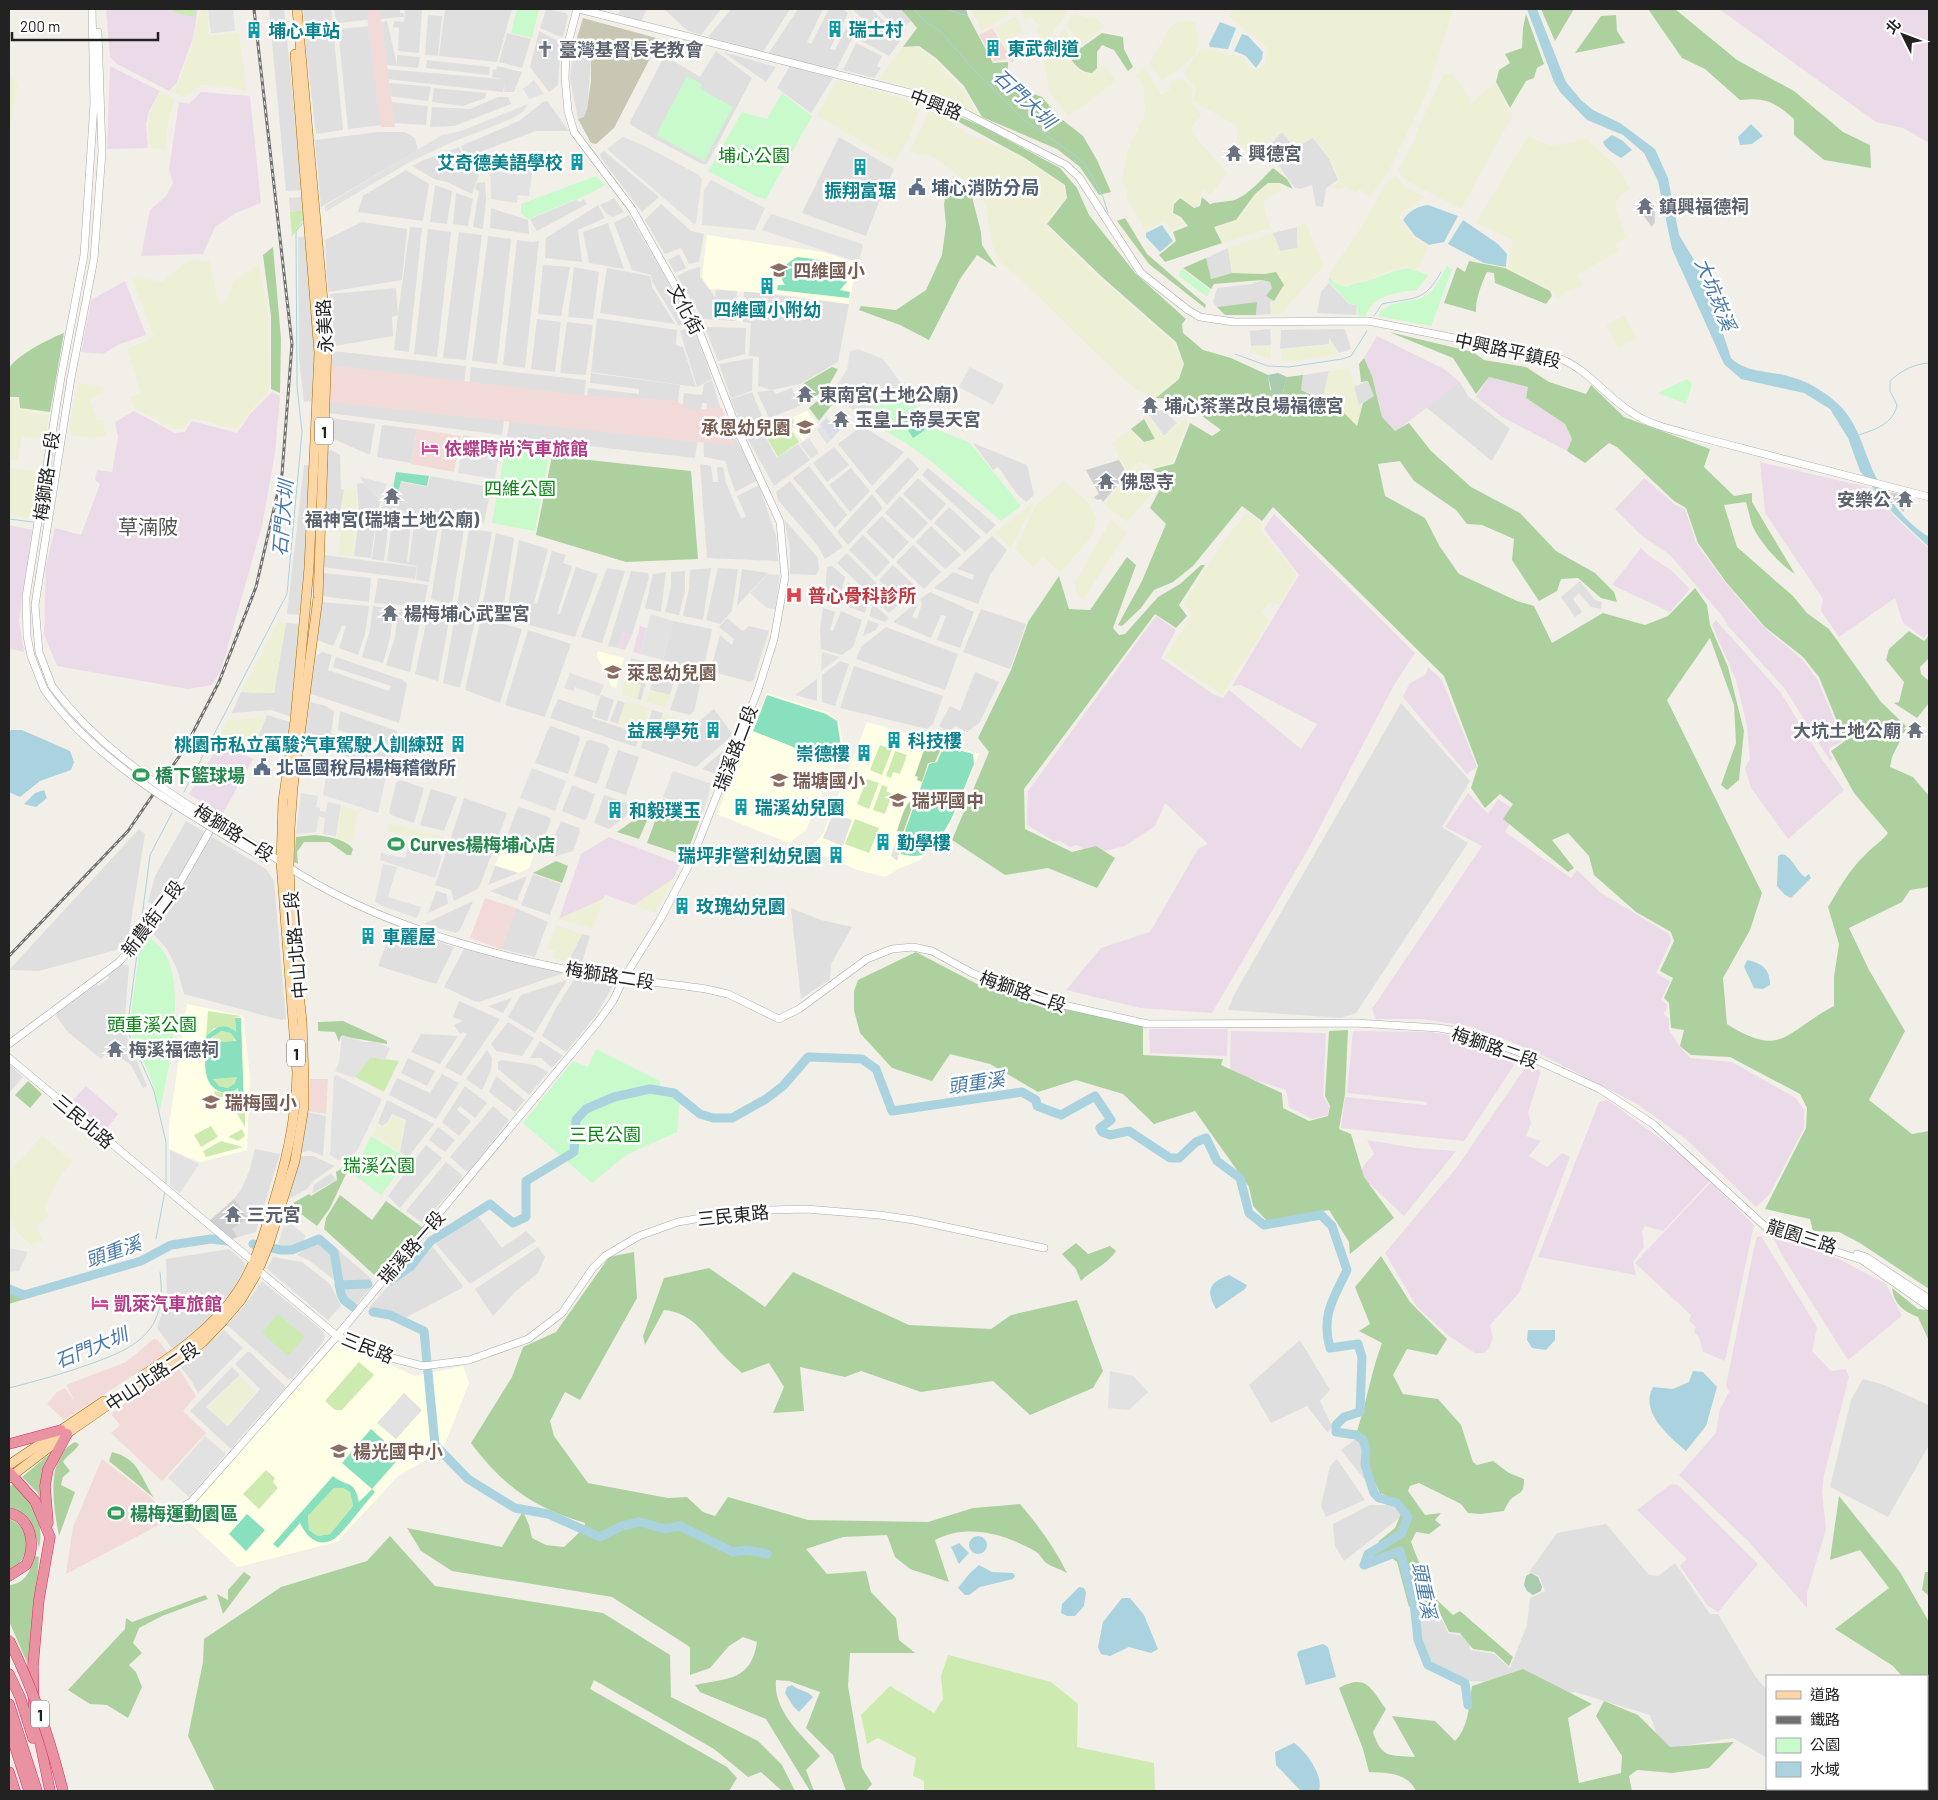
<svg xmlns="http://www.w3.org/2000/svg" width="1938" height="1800" viewBox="0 0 1938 1800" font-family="Barlow,'Noto Sans TC',sans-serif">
  <rect width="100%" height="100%" fill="#f2efe9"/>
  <!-- residential -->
  <g fill="#e0dfdf">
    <polygon points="269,9 284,9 302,190 286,191"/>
    <polygon points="303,9 331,9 333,22 304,27"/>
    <polygon points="334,9 371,9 372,19 339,23 336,21"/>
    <polygon points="377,9 400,9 400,13 404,13 404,17 379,19"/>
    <polygon points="401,9 422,9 419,53 398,51 399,28 393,27 394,21 404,22 405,11"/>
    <polygon points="445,9 512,9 497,62 439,56"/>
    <polygon points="546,9 566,13 568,16 563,38 540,28"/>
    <polygon points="621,9 647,9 641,21 618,14"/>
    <polygon points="664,9 721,9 701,35 688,31"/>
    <polygon points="731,9 768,10 790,9 763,52 708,37"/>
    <polygon points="798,9 823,9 807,42 811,44 829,9 843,9 848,13 830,49 835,50 852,17 860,23 836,70 768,54"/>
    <polygon points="852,9 871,9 898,34 900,41 889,56 858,39 866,22"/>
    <polygon points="877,9 901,9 911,21 900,31"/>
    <polygon points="428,15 442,16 438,56 425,55"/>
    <polygon points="387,21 397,65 397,55 420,57 418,68 386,65 379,23"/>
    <polygon points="372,26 383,125 348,129 338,29"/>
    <polygon points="333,28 343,130 316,134 304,31"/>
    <polygon points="539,31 564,44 559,66 558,85 549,92 530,67"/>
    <polygon points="507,33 531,39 522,68 499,62"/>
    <polygon points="674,38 683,42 672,60 700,77 716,51 752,78 707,164 702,164 655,139 631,125 630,122"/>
    <polygon points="856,43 882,56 877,66 881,68 874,78 843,70"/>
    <polygon points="573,51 591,59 587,109 584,117 578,119 570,78"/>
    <polygon points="723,52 776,67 766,82"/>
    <polygon points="427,60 490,67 489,75 426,68"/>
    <polygon points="497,66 522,72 514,92 504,92 505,84 503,92 395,80 387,79 385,69 501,79 492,77 493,69 502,71 496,70"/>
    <polygon points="790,66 833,78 811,113 777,88"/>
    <polygon points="391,83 431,87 428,101 387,96 388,84"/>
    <polygon points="434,88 486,93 485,98 463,106 432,102"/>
    <polygon points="498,97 508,97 511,104 454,126 430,127 432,107 470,109"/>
    <polygon points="547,101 569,131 536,131 466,157 461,146 519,121 543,102"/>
    <polygon points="391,102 428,106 426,125 392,123"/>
    <polygon points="378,132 405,132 415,138 418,150 321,207 315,140"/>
    <polygon points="1282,132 1295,148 1313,138 1329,159 1338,180 1326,188 1323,207 1316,206 1312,185 1300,189 1294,187 1266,148"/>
    <polygon points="839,137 894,169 880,199 866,236 802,213"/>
    <polygon points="459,147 464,159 471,162 467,169 479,175 472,194 447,182 434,179 412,166 424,160"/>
    <polygon points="604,151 659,197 642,212 601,158 600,154"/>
    <polygon points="406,170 429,184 423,221 358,212 363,196"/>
    <polygon points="485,182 486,200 483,229 473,227 479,191 475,189 477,183"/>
    <polygon points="435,185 452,191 447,224 430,222"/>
    <polygon points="456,193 473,199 468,226 453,224"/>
    <polygon points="303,197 304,210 290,212 289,198"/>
    <polygon points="614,198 624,212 613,217 608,215 600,205"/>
    <polygon points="584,199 587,204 537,231 530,219 576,200 580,202"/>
    <polygon points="661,204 691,231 704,234 699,262 689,264 681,248 665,254 645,220"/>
    <polygon points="598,205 605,218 578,230 582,262 545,258 546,238"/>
    <polygon points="491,208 528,220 529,234 490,228"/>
    <polygon points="629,215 661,269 689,321 679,326 652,281 651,275 632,270 614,223"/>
    <polygon points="362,222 407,229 402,280 328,292 325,240"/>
    <polygon points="608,223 624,269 589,263 583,232"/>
    <polygon points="410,227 422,228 409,352 394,350 398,315 392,317 393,336 335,346 330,294 396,288 398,314"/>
    <polygon points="1297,227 1298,248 1280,251 1273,233"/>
    <polygon points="428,229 451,232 437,357 414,354"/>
    <polygon points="459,232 482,235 466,360 443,358"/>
    <polygon points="308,236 315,342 313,401 304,402 299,358 298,237"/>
    <polygon points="488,236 511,239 497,364 472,361"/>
    <polygon points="517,240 531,242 539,241 525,368 503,365"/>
    <polygon points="1228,248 1232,273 1210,279 1206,258"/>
    <polygon points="679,254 686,268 675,273 668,260"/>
    <polygon points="543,265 570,267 561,316 538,314"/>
    <polygon points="574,267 599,272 593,319 568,317"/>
    <polygon points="700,267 700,277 715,297 716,289 737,291 735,321 703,319 677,276 689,270"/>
    <polygon points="607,268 650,276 652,287 675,324 600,313"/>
    <polygon points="1262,280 1270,282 1272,288 1267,296 1274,301 1270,302 1271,314 1256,315 1257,302 1217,307 1213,302 1217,288 1251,284"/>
    <polygon points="1329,283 1349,304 1357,305 1356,315 1317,313 1321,292"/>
    <polygon points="744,291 849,304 838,362 800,384 771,390 758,386 759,357 749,356 751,323 743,322"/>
    <polygon points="597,318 677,330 676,345 683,347 696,387 591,372"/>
    <polygon points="537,319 561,322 555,372 531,369"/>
    <polygon points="567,322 593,325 586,375 560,373"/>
    <polygon points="693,326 712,379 697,387 680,331"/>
    <polygon points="705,327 746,328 745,354 718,361"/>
    <polygon points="1270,329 1271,345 1251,346 1250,331"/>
    <polygon points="1345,329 1351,349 1339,353 1329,338 1329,344 1280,349 1281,330"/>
    <polygon points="333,351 466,366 463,394 330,379"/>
    <polygon points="753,358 752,391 731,398 719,364"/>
    <polygon points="471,367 586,380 583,407 468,395"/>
    <polygon points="1329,371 1323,398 1301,390 1303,375"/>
    <polygon points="591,373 680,385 676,417 586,410 588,388 639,394 639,389 590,383"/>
    <polygon points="712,380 726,427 705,425 707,403 702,403 700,424 681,421 684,393 702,395 704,384"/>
    <polygon points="1368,381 1374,396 1359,405 1353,387"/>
    <polygon points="1460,382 1468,396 1510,429 1492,461 1426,407"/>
    <polygon points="792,388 800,406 769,418 757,392 773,390 776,394"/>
    <polygon points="330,389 505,411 502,435 329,413"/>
    <polygon points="752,392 764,420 742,428 731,399"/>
    <polygon points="1160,407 1177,423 1164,436 1149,415"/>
    <polygon points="511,411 699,432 695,458 507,437"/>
    <polygon points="329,418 375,424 370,455 329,437"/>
    <polygon points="382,425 417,429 411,463 377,457"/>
    <polygon points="862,426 904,452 872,486 838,444"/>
    <polygon points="760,427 777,458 798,444 810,460 774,486 744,432"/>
    <polygon points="703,432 736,439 758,480 735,492 725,461 704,457"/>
    <polygon points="973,443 1027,465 1034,495 1026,502 1017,494 998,467 993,470"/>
    <polygon points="834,447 849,465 827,482 813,463"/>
    <polygon points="331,450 340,455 341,489 344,490 339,519 324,518 327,453"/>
    <polygon points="908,457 919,469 887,505 875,491"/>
    <polygon points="700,464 711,466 713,482 718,482 717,467 723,467 726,483 741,518 746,517 737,496 759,485 776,536 778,561 707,558"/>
    <polygon points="304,465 310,465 302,615 287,614"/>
    <polygon points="809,466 847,515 835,528 793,478"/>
    <polygon points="851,468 870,491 850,512 829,485"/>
    <polygon points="928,468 996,525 986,534 922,475"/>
    <polygon points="430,476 491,487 484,523 436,523 438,515 420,511 436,515 435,523 380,516 384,503 396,506 401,482 428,487"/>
    <polygon points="918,478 946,504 931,521 903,494"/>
    <polygon points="790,481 843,547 825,559 817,545 778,500 776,492"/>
    <polygon points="362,483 381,500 376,515 359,514 357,484"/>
    <polygon points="872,494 883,508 848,545 837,532"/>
    <polygon points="900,496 928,523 913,539 885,513"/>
    <polygon points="949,507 981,537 965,552 934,523"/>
    <polygon points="882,516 909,542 893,559 866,532"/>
    <polygon points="359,517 376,520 371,558 354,556"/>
    <polygon points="784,519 818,558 819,570 816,575 790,574 790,549"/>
    <polygon points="377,520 389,521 384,561 372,559"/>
    <polygon points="392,521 411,524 407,561 409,562 414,525 438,528 429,582 416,580 417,566 387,561"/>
    <polygon points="931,526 961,555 945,569 916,542"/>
    <polygon points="442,529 464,529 452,605 431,599"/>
    <polygon points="469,529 492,532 477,611 457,606"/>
    <polygon points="496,533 514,538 502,617 481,613"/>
    <polygon points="863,535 890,562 876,577 849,550"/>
    <polygon points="992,536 1007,550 990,575 978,604 934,588 953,572 973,580 974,575 957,569"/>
    <polygon points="519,540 548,549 534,603 537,604 552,551 566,555 563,563 572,566 557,614 560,614 576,567 598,574 575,637 506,619"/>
    <polygon points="913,545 941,572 924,589 896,562"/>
    <polygon points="847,553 898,605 889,613 837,563"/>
    <polygon points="324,555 417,567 415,579 322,567"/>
    <polygon points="893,565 919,590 904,605 879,580"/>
    <polygon points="832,566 845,577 839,601 825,594 827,567"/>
    <polygon points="607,568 625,571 602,643 581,637"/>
    <polygon points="711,568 703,620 683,616 689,589 690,570"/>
    <polygon points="718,568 738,569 732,611 720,624 706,620"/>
    <polygon points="742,569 768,573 737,606"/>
    <polygon points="631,571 648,573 649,578 632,635 623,632 618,648 608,646"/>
    <polygon points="685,571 685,591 679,615 665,612 671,587 671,572"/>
    <polygon points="666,572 661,612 645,608 653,574"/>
    <polygon points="323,573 371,578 369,602 321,596"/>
    <polygon points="378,578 428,585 424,607 374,603"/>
    <polygon points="1580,581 1595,600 1602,602 1601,609 1591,607 1579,593 1573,599 1582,612 1575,617 1561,597"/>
    <polygon points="848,582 869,600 865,613 842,604"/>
    <polygon points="930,592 974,612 960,648 937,640 946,616 941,615 931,638 893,622 917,602 918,604 912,617 917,619 922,604 920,599"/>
    <polygon points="321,602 369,606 365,634 358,655 339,648 346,626 342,626 333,646 317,640"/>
    <polygon points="873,604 889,618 885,622 869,616"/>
    <polygon points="430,605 451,610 438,681 415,674"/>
    <polygon points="373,606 394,609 390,638 383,663 362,657 370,630"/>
    <polygon points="823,608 835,612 830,630 833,631 841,611 862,620 853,647 842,655 821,649 820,629"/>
    <polygon points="398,609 422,613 410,672 386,665 395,637"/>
    <polygon points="981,609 1026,624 1010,669 963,652"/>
    <polygon points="456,611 476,617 460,688 443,683"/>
    <polygon points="481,618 522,629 500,703 465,690"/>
    <polygon points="727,618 743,631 749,626 769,631 756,672 754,680 750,682 710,671 720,635 732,645 734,639 719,627"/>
    <polygon points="868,620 879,624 876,630 863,636"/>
    <polygon points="673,621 712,629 704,666 701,669 663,660"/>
    <polygon points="286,623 302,624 292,717 271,710 232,713 241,692 274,693"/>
    <polygon points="886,627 958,654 945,690 856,659 861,647"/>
    <polygon points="528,630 571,644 545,717 505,705"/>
    <polygon points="322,652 332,655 328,670 389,691 391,686 333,667 336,657 403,680 407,684 399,723 311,694 310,690 316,656"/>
    <polygon points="631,658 651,663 641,700 637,699 641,685 625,680"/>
    <polygon points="840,661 849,664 835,706 822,702 822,675"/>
    <polygon points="657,665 677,670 670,695 650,690"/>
    <polygon points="854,666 943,696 933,724 927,729 919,727 840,708"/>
    <polygon points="683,671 702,677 694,711 690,715 670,710"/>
    <polygon points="975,672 999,682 980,722 967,732 955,726 950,733 939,726 950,706 960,711"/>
    <polygon points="817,679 817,701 795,695"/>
    <polygon points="601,695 614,700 607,721 594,717"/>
    <polygon points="558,699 594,711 592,718 640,734 636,747 550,718"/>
    <polygon points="618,700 625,703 618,724 610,721"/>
    <polygon points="310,702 326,706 334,711 329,752 303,744"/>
    <polygon points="1401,703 1470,781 1442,827 1468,843 1356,1013 1341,1018 1228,1010 1235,993"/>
    <polygon points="714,709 733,735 696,767 641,748 652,710 663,713 659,727 673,737 682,728 686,732"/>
    <polygon points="340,711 397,731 394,748 338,730"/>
    <polygon points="267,715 290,722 285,745 258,737"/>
    <polygon points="551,726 579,736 580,739 568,774 535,763 548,729"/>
    <polygon points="336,736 393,753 390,768 334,753"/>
    <polygon points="591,740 607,745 609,749 597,784 574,776 586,741"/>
    <polygon points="732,743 720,772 714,773 702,769"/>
    <polygon points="618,750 639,757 626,795 605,788"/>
    <polygon points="400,780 424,788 414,823 391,815 389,812 396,783"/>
    <polygon points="572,785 595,794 587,818 584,820 562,811"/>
    <polygon points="431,789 457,797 444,831 420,825"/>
    <polygon points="604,795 639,807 609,829 594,823"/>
    <polygon points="464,798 507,813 479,888 454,901 451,890 435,885"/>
    <polygon points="520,807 549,817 551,820 540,849 509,836 508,833 517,809"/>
    <polygon points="186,821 266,869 274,881 286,1019 281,1020 184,994 177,969 167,949 150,930 162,911 148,902 155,876"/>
    <polygon points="561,821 579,828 580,831 573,851 556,856 547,852"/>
    <polygon points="139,829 145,834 129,934 116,950 39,971 9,970"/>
    <polygon points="495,866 518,873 488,885"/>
    <polygon points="533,874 561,884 550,915 521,905"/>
    <polygon points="527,876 517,901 490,891"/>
    <polygon points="436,891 447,894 448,904 428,913"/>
    <polygon points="473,901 460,930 456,933 424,924"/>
    <polygon points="516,908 548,922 535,957 501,949"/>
    <polygon points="791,908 821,920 852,927 831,964 830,979 801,999"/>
    <polygon points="405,931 454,947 436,984 378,966 387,942"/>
    <polygon points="582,934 590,936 581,965 568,962"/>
    <polygon points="464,949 564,973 479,1002 474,1001 444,987"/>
    <polygon points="122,964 129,966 124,1030 147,1086 143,1088 131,1065 121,1058 123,1050 115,1043 101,1059 68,1032 56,1016 57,1013 97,984 99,986 109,978 107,976"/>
    <polygon points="575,978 595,980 613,986 596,1015 566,1052 542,1036 556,1008"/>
    <polygon points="567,980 535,1033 508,1017 521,995"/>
    <polygon points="512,998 503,1013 488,1006"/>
    <polygon points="459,1001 500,1019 461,1076 445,1067 467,1034 463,1032 460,1034 454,1025 463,1021 453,1017"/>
    <polygon points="508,1022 534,1038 522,1056 496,1051 491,1044"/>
    <polygon points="421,1034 443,1035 458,1036 440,1064 411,1052"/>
    <polygon points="540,1041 563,1056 552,1068 541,1058 530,1058"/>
    <polygon points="487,1050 492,1058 491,1070 482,1090 466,1079"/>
    <polygon points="408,1058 435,1071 427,1086 401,1073"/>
    <polygon points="502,1060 535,1065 548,1072 529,1095 498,1069 498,1062"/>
    <polygon points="9,1064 23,1077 9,1093"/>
    <polygon points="442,1074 459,1083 436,1119 389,1095 397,1078 430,1093"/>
    <polygon points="496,1076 525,1100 515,1112 489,1092"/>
    <polygon points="465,1086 487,1103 475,1118 460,1106 457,1110 471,1121 459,1136 442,1122"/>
    <polygon points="387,1100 434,1124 408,1157 400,1152 406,1120 392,1114 388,1122 382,1126 378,1123"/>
    <polygon points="493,1106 509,1120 469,1171 466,1171 450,1157"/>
    <polygon points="307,1112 326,1116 323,1156 310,1151 301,1152"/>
    <polygon points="438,1127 455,1140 445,1152 429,1140"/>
    <polygon points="426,1145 442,1158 400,1208 388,1196"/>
    <polygon points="255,1149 280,1154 256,1232 238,1237 232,1229 247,1218 234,1199 242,1188 250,1169"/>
    <polygon points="301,1156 313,1156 335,1166 314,1180 307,1189 289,1199"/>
    <polygon points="446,1162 462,1175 462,1178 423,1223 421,1222 406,1211"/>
    <polygon points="331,1173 336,1180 312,1194 314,1185"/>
    <polygon points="477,1215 502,1248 526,1231 536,1241 470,1284 436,1244"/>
    <polygon points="316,1242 330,1251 334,1280 310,1261 297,1255"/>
    <polygon points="433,1247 463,1286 462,1288 405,1318 392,1312 369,1308 389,1285 412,1270"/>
    <polygon points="538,1247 545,1257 538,1273 515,1292 493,1316 475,1289"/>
    <polygon points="229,1249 244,1262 245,1267 231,1293 201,1327 174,1348 171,1347 157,1328 167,1299 166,1259"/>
    <polygon points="338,1250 373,1280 342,1282"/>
    <polygon points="273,1257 302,1262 330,1284 341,1306 328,1320 267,1269"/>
    <polygon points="262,1281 324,1332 325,1336 323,1342 292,1379 288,1379 227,1325 245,1305"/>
    <polygon points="373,1285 356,1305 346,1297 343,1288"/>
    <polygon points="224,1330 243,1348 198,1393 191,1380 181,1368"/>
    <polygon points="1300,1340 1330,1390 1320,1401 1332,1426 1328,1433 1307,1406 1271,1423 1249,1385"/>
    <polygon points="247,1352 250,1352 286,1387 240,1438 228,1427 240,1438 231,1449 190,1411 232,1367 240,1375 206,1407 228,1426 260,1389 235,1364"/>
    <polygon points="1863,1379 1884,1385 1929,1405 1929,1445 1888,1517 1830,1487 1851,1400"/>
    <polygon points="1357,1438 1362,1447 1365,1480 1341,1450"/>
    <polygon points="1337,1459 1365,1500 1326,1517 1321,1506 1330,1466"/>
    <polygon points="1370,1505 1396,1505 1403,1515 1344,1561 1335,1546 1333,1524"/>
    <polygon points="1606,1524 1649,1575 1658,1576 1675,1563 1710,1614 1718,1614 1755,1676 1767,1690 1767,1758 1733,1738 1662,1749 1650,1715 1575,1692 1557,1694 1499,1682 1467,1681 1435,1667 1420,1640 1417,1609 1437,1609 1448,1633 1469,1637 1470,1650 1494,1654 1510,1668 1527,1625 1530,1598 1545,1591 1539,1576 1529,1572 1557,1533"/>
  </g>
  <!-- commercial -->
  <g fill="#f2dad9">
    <polygon points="366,9 380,9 395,127 381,127"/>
    <polygon points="992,28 1007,52 1020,47 1023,54 1012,62 1008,59 994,61 979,35"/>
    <polygon points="329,365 590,396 674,400 692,410 722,408 734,445 696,442 329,402"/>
    <polygon points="417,429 461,436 454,472 411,464"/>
    <polygon points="485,898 516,908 501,949 470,938"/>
    <polygon points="310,1079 328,1079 326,1114 308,1111"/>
    <polygon points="154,1339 158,1340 168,1353 64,1420 47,1404 57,1392 65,1388 76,1403 66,1385 126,1362"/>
    <polygon points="179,1369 196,1396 183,1411 206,1433 162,1481 111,1433 120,1425 111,1414 132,1398"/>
    <polygon points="102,1459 147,1494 172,1518 66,1574 73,1527"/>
  </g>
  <!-- industrial -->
  <g fill="#ebdbe8">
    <polygon points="106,9 198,9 193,38 176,84 169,91 117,64 110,57"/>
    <polygon points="1719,9 1929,9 1929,143 1903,128 1876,122"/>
    <polygon points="110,66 160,91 149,111 146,124 148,148 107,149"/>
    <polygon points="201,92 250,96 261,203 236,213 215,227 203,254 141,256 150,210 166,196 173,183 169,169 179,102 189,104"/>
    <polygon points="125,281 146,335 120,344 103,354 81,352 91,300"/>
    <polygon points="1377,336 1444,369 1460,382 1395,432 1382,417 1372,376 1364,358"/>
    <polygon points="1489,377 1528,387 1526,398 1565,424 1572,439 1567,451 1502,417 1476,397"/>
    <polygon points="272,392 280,396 275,453 262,526 221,670 212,685 188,689 57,666 44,634 46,565 55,528 81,535 100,484 95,480 97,470 112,472 118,437 115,422 134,411 175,433 185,432 192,421 237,433 251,413"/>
    <polygon points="1760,462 1876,489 1894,516 1929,549 1929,632 1924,638 1903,623 1895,598 1839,637 1821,611 1823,599 1765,513"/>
    <polygon points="1644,478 1674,504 1685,509 1696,543 1721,577 1749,611 1768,631 1802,659 1817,679 1843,741 1830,748 1829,753 1833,759 1830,761 1785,689 1728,626 1722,616 1670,555 1641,535 1615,509"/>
    <polygon points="1274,514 1415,653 1394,685 1310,846 1212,1013 1140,1008 1066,990 1101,948 1150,932 1198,849 1208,844 1165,803 1155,826 1125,846 1092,854 1077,845 1070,847 1060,841 1054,841 1027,825 1028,791 1156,616 1176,630 1161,658 1213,694 1223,698 1229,690 1301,749 1317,724 1241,685 1232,686 1299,575 1264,529"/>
    <polygon points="9,525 32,530 19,620 24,652 9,648"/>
    <polygon points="1641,548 1648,555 1671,570 1690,589 1670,612 1612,585"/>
    <polygon points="1716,620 1781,693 1819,755 1844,790 1788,839 1751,788 1745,768 1750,759 1747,726 1736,680 1712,625"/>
    <polygon points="640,626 647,628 640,654 633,652"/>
    <polygon points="623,632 632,635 625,650 618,648"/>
    <polygon points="1428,667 1442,680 1477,767 1467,774 1403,697 1409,684 1426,674"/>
    <polygon points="220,743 253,759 222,815 189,794"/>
    <polygon points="1468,793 1488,814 1498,799 1517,811 1505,832 1571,878 1577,870 1601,893 1669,934 1671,941 1656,973 1670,981 1661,1000 1668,1005 1664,1014 1669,1019 1669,1030 1677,1043 1690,1058 1732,1062 1796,1098 1804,1110 1804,1128 1769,1195 1756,1207 1686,1139 1637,1104 1558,1063 1529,1049 1472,1027 1422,1019 1376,1019 1372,1009 1482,846 1445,827"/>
    <polygon points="609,837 680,864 673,879 634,905 605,895 603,899 559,919 581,854"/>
    <polygon points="1149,1029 1228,1029 1227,1056 1150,1053"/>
    <polygon points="1231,1031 1326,1033 1323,1096 1329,1106 1328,1115 1312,1119 1289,1107 1286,1090 1230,1072"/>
    <polygon points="1353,1031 1430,1032 1455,1036 1510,1056 1514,1065 1464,1141 1341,1128 1345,1097 1426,1105 1427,1102 1347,1093"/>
    <polygon points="1527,1065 1541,1071 1528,1113 1531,1123 1526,1136 1541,1141 1529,1156 1547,1167 1562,1153 1570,1157 1519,1293 1490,1325 1493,1338 1489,1348 1484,1353 1475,1353 1449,1336 1417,1307 1385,1253 1457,1167"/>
    <polygon points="86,1086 118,1114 104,1132 71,1102"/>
    <polygon points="1608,1100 1678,1152 1710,1181 1663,1231 1645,1226 1642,1231 1644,1247 1633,1262 1636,1275 1538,1257 1599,1102"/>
    <polygon points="1367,1140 1416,1148 1456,1151 1404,1216 1370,1184 1367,1186 1358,1179 1364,1165 1374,1154"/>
    <polygon points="1711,1182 1754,1225 1725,1361 1703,1352 1699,1337 1694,1332 1696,1327 1689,1321 1691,1315 1635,1263"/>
    <polygon points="1761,1236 1817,1327 1812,1351 1831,1371 1846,1369 1849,1377 1824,1475 1822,1492 1826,1529 1807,1593 1807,1608 1748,1541 1679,1475 1716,1433 1720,1409 1729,1392 1726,1385 1754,1248 1757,1237"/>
    <polygon points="1776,1236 1839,1259 1886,1284 1902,1316 1848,1360 1783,1257 1773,1237"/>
    <polygon points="1671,1484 1678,1485 1758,1564 1718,1612 1708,1606 1680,1566 1687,1559 1637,1510"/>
  </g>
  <!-- education -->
  <g fill="#ffffe5">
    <polygon points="707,235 822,252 857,263 849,304 778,294 710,289 702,277"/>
    <polygon points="807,411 818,425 803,441 792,429 797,425 793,417"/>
    <polygon points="598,651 624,658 616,688 612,687 597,656"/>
    <polygon points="767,693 827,712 839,721 843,746 806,830 789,843 717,814"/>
    <polygon points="867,722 979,754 948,831 920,860 898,869 885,877 858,870 811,850 812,846 823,834"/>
    <polygon points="505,841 535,853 529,868 519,873 495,865"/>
    <polygon points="187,1004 243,1016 250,1078 247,1150 200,1162 169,1149 169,1126"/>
    <polygon points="338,1341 415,1376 463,1366 469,1383 444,1446 433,1456 398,1476 337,1542 238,1567 182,1516"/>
  </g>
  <!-- religious -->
  <g fill="#d0d0d0">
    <polygon points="1640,199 1645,199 1654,205 1655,222 1652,227 1636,206"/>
    <polygon points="1119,460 1127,474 1103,502 1101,499 1097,500 1094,497 1099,494 1086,470"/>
    <polygon points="391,488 399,490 395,504 384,502"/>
    <polygon points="1888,492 1906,495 1910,499 1903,512"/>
    <polygon points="234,1199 248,1218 232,1229 238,1237 232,1239 209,1221"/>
  </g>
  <!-- construction -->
  <polygon fill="#c7c7b4" points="583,18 660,39 614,128 596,144 591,143 578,119 584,117 587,109 591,81 591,59 573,51"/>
  <!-- farmland -->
  <g fill="#eef0d5">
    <polygon points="200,9 207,9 209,36 239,32 247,92 231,87 201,85 185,97 171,92 180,79 192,46"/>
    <polygon points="970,9 1007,9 1009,14 982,31"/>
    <polygon points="1020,9 1069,9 1045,44 1036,31 1040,27 1032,17 1025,21"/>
    <polygon points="1234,9 1453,9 1427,93 1388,172 1370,197 1359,189 1355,193 1346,187 1335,190 1334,185 1340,180 1330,159 1313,137 1295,147 1282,131 1264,148 1273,160 1251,154 1237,141 1237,130 1235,125 1193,101 1196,88 1184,74 1200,49 1241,56 1251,69 1260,69 1264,65 1268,48 1229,17"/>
    <polygon points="1074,13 1091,19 1093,16 1105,26 1083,44 1066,25"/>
    <polygon points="1016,16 1023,31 1015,36 1019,44 1007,50 995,28"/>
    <polygon points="1185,20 1195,22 1199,42 1195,55 1179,69 1162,80 1149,65 1168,30 1177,22"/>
    <polygon points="1064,28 1072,39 1081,45 1073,52 1070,60 1075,67 1083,73 1091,74 1101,65 1108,70 1116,81 1069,116 1050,93 1044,63 1046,54"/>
    <polygon points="916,47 935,60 949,75 962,89 979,116 949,99 879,79 902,48"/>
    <polygon points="1144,67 1161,95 1169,90 1172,80 1184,79 1193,90 1191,101 1201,115 1192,127 1192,133 1227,173 1212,193 1208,195 1204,189 1202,190 1199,204 1194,207 1181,196 1174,201 1172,204 1171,213 1184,224 1170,230 1164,220 1146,231 1127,200 1127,191 1122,181 1127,151 1145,115 1144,88 1136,75"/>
    <polygon points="1446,74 1452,74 1459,82 1470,99 1469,105 1495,83 1512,117 1461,209 1409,182 1397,171 1414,142 1417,131 1443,76"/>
    <polygon points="9,76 18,84 9,135"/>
    <polygon points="837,80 921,103 910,136 895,162 817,115"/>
    <polygon points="161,92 174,99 167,127 166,150 150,148 148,126 150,112"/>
    <polygon points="931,107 968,134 1020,156 1063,185 1065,196 1045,224 1095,274 1174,343 1183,365 1178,379 1155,398 1136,390 1106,363 1017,276 998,260 991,241 987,209 979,191 934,157 910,151"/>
    <polygon points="1528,136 1551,146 1587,139 1618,168 1630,190 1622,194 1615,204 1626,237 1614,245 1619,251 1577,275 1583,286 1563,293 1557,299 1552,290 1508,268 1513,240 1476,223"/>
    <polygon points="1395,175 1406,187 1424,197 1400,215 1400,220 1417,240 1429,247 1417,271 1408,267 1394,269 1368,280 1353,282 1347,286 1338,284 1329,276 1330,273 1362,226 1385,185"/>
    <polygon points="1269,183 1280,185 1282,191 1268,197 1263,203 1270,228 1224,243 1216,228 1237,221 1257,194"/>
    <polygon points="1304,224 1307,226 1324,265 1282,313 1271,314 1270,302 1274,301 1276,273 1232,273 1228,248 1273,233 1280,251 1298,248 1297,227"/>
    <polygon points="196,259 210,262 219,305 227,300 233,282 259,264 268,315 269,390 236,429 191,418 184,429 172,429 134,408 130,397 141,393 127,349 154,337 131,276 162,282 186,262"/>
    <polygon points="1624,315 1637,338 1618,348 1606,325"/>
    <polygon points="1332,344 1338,354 1291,362 1281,361 1281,350"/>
    <polygon points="1271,346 1270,359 1250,352 1250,347"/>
    <polygon points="1349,368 1359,405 1363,403 1357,427 1338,407 1323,398 1329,371"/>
    <polygon points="78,383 105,388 103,393 90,399 97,421 103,419 106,436 91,438 68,434"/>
    <polygon points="9,399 17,399 18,409 48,415 46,439 22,436 17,461 9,460"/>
    <polygon points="1148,416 1164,437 1185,419 1188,422 1172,463 1152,468 1139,462 1128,473 1112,443 1130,430 1143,443 1155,440 1145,418"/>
    <polygon points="1139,465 1159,485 1127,522 1104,504"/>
    <polygon points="9,467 40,472 35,519 9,516"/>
    <polygon points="1064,481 1089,503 1096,517 1094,533 1060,573 1043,557 1033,567 1015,549 1036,505"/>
    <polygon points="356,489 357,515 353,556 339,555 341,507 343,507 344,490"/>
    <polygon points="1034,502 1011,548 995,533"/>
    <polygon points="1246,513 1263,525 1260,529 1297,575 1279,605 1274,602 1267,604 1262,613 1270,620 1222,695 1165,657 1192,615 1183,604 1223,542"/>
    <polygon points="1111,520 1127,532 1085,597 1081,598 1076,593 1075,582"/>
    <polygon points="279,620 286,623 274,693 241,692"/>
    <polygon points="625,680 641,685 637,699 622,694"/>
    <polygon points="650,690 670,695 666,708 646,701"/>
    <polygon points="626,701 649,708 641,731 618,724"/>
    <polygon points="663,713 683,720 682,728 673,737 659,727"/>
    <polygon points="265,717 255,740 260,742 253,756 218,740 228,720"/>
    <polygon points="342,805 358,812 353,842 337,839"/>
    <polygon points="388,823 445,837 440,853 409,836 387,831"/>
    <polygon points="673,879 655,913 634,905"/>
    <polygon points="603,899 593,929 559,919"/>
    <polygon points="556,925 582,934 568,962 553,958 555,951 548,948"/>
    <polygon points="393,1116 404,1121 399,1151 373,1135 377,1125 382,1127 389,1123"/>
    <polygon points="42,1136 66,1156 74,1159 58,1180 45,1206 49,1216 36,1226 43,1241 31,1245 16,1231 9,1218 9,1172"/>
    <polygon points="240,1376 256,1392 227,1426 208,1407"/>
  </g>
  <!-- grass -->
  <g fill="#cdebb0">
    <polygon points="172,9 196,9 194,17 173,12"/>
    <polygon points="304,210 304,219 292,237 290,212"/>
    <polygon points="791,417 794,425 790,429 799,442 778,457 762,429"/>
    <polygon points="880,745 892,749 882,775 870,770"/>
    <polygon points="895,751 907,755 900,774 893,772 891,778 886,776"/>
    <polygon points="867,779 879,783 869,809 857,804"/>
    <polygon points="882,785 888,787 886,791 892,794 885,814 873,810"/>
    <polygon points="855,819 879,828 869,853 845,844"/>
    <polygon points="208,1011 241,1016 235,1018 236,1032 214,1028 206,1037"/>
    <path d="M221 1031 231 1033C237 1038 240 1072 237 1080 235 1084 231 1086 228 1088L219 1086 213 1079 210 1042 215 1034Z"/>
    <polygon points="370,1057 399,1061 384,1092 355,1077"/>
    <polygon points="237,1089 237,1104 235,1106 226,1095 218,1099 213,1091 227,1094"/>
    <polygon points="237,1108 245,1109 245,1127 236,1112"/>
    <polygon points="211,1126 218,1137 201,1147 194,1135"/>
    <polygon points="242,1129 245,1136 238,1141 228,1137"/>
    <polygon points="221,1141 243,1147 206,1157 203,1151"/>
    <polygon points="278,1314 305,1337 288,1356 262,1333"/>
    <polygon points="359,1362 374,1375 342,1410 335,1410 325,1401"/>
    <polygon points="266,1470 275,1478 273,1482 278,1488 259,1509 243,1494"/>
    <polygon points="334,1488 343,1488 350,1492 353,1506 330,1534 318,1536 309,1530 308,1516"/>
    <polygon points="948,1655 1051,1682 1078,1704 1077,1747 1154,1763 1155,1791 924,1791 924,1781 913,1776 916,1758 878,1738 867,1744 861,1715 890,1686 934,1713 943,1699 941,1676"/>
  </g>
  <!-- forest -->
  <g fill="#add19e">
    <polygon points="901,9 945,9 968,16 993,63 1008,62 1008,71 1015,81 1026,91 1042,97 1059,117 1083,136 1097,160 1111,192 1099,195 1080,167 1057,149 982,117 964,86 936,58 919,46 903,47 917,28"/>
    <polygon points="1541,9 1574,9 1555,41"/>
    <path d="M1648 9H1675L1737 60 1794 91 1843 132 1870 145 1871 168 1824 160 1794 135V119C1776 103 1766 97 1740 100L1705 69 1682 58Z"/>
    <polygon points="1526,14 1544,64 1537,68 1534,78 1526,81 1510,108 1496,82 1499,70 1510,63 1505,54 1522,48 1523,28"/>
    <polygon points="1616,15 1617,31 1625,43 1575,53 1601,16"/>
    <path d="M1102 33 1123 37 1124 49 1133 67 1128 71 1114 50 1102 45 1097 52V68L1092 73C1082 72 1077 68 1071 59L1074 53Z"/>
    <path d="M941 109 984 127 1060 168 1077 188 1089 215 1136 274 1186 319 1182 324 1183 333 1203 350 1231 358 1268 375 1270 390 1283 392 1287 377 1303 375 1301 390 1338 407 1357 426 1363 403 1374 396 1368 381 1361 382 1359 364 1364 358 1372 376 1382 417 1395 431 1409 423 1431 451 1471 487 1520 513 1556 551 1595 573 1614 592 1617 602 1601 598 1578 578 1561 579 1557 591 1539 601 1512 560 1514 539 1482 525 1467 524 1456 510 1414 481 1400 461 1378 464 1385 496 1425 518 1440 547 1459 574 1517 601 1534 606 1552 643 1603 613 1645 625 1668 616 1695 588 1707 605 1710 625 1728 667 1744 731 1739 780 1727 790 1721 785 1736 743 1734 705 1710 638 1667 700 1762 893 1750 930 1723 978 1727 1024C1782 1059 1785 1032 1834 1006V977L1839 944 1828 907C1839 889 1849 870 1865 855 1873 846 1880 843 1888 833L1854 793 1831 751 1845 741 1819 677 1803 657 1765 627 1726 582 1698 543 1686 508 1674 501 1617 447 1609 443 1585 463 1567 451 1572 439 1565 424 1526 398 1528 387 1489 377 1476 394 1453 358 1389 332 1473 352 1484 360 1526 367 1549 382 1586 394 1591 385 1624 417 1710 449 1704 467 1734 496 1752 493V502L1795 574C1780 565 1759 541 1752 525 1750 518 1748 509 1746 502L1724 505 1737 547 1793 596 1807 613 1829 629 1881 702 1907 727 1892 757 1890 767 1913 777 1929 796V887L1910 890 1902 902 1849 928 1869 970 1905 1031 1869 1100 1912 1134 1929 1131V1289L1860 1243 1839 1232 1813 1231 1810 1219 1765 1209 1806 1128 1807 1108 1800 1094 1730 1057 1691 1055 1680 1046 1684 1030 1671 1028 1669 1003 1664 998 1673 978 1660 971 1674 941 1671 932 1636 912 1594 875 1589 856 1568 833 1552 840 1574 868 1568 872 1503 819 1513 804 1500 794 1485 808 1471 788 1478 766 1444 676 1273 507 1262 521 1242 506 1193 566 1173 582 1154 590 1141 608 1122 626 1118 625 1142 581 1166 524 1150 508 1162 485 1153 469 1174 464 1190 423 1212 436 1221 430 1194 410 1181 415 1171 406 1172 399 1156 398 1179 379 1184 364 1176 342 1102 277 1047 224 1067 198 1065 185 1025 158 946 115Z"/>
    <path d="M1273 168 1287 179 1293 189 1280 183H1268L1255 194 1236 220 1214 227 1222 243 1165 262 1159 255 1176 241 1173 232 1188 226 1181 217 1173 213 1174 204 1180 198 1194 208 1200 206 1202 197 1210 204C1219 201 1231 202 1237 199 1251 192 1262 179 1273 168Z"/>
    <polygon points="952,180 972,197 981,232 982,245 997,268 977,255 960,279 929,340 900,325 859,310 861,306 896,310 926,290 942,255 946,225 944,204 947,187"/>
    <polygon points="1125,218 1147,254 1206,305 1205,308 1149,264 1117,221"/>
    <polygon points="273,247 281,338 280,393 271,389 271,316 263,255"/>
    <polygon points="1206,258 1211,279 1232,273 1264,274 1276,272 1284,285 1274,301 1266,296 1272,288 1270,282 1262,280 1214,284 1211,289 1183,268"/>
    <path d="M1469 261 1505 268 1550 291 1552 296 1546 304 1495 283 1494 273 1487 272C1482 282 1475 301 1476 312L1444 303 1457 267 1465 272Z"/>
    <polygon points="1257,302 1256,315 1225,315 1217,307"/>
    <path d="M64 333 50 412 20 408 19 397H9C9 389 6 377 9 369 13 357 52 337 64 333Z"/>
    <polygon points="832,367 838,369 828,387 812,399 804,383"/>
    <polygon points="826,393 834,402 819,421 809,408"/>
    <polygon points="1144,419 1155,439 1144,442 1131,429"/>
    <polygon points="552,456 691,471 698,559 626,562 536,535"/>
    <polygon points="1127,557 1136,565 1113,628 1119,635 1125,634 1158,597 1180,584 1201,565 1205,565 1179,605 1187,616 1176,628 1155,614 1024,789 1025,829 1072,852 1096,846 1115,858 1097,888 1048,868 1005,875 952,840 989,752 978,738 1011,670 1028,622 1059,576 1069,609 1090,610"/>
    <polygon points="1909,631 1924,641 1929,635 1929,658 1920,667 1921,674 1929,681 1929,703 1917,718 1894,703 1899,702 1904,682 1886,660 1889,649"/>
    <polygon points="926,744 942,747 935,762 928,763 922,782 917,780 918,777 915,776"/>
    <polygon points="663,799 702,813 686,856 647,843"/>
    <path d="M909 802 913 804 903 833 897 831C901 820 902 812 909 802Z"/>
    <polygon points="648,810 651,811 639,839 617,832"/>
    <path d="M315 835C326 836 346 839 353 849L351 855H347L329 842H304L297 852 298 864 294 862 296 837Z"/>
    <polygon points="556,861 568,866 562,883 533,873"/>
    <polygon points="916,952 979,985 1031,1002 1143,1025 1143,1055 1223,1059 1221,1065 1282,1093 1283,1108 1309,1121 1328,1116 1330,1106 1325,1096 1329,1031 1348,1030 1345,1094 1339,1129 1351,1134 1364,1177 1394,1218 1350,1254 1349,1242 1329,1210 1267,1221 1253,1206 1249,1187 1195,1111 1154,1124 1123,1094 1076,1080 1038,1092 990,1064 950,1054 932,1081 892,1068 860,1033 854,1010 854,991 858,980"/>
    <polygon points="343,1021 387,1041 387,1044 341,1036 339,1042 335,1032 318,1031 318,1022"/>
    <polygon points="28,1081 42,1094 30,1108 15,1095"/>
    <polygon points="352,1161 330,1208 317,1226 297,1211 293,1203 309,1194 311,1196 337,1180 336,1172"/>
    <polygon points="340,1195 372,1220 386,1201 426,1230 381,1281 324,1229 326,1218"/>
    <path d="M1076 1243 1088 1254 1110 1246 1116 1251C1107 1265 1093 1269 1081 1281L1076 1269 1062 1254Z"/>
    <path d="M634 1252 637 1298 580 1400 565 1392 550 1421 554 1436 588 1483 668 1498 687 1497 703 1512 715 1516 728 1497 808 1520 928 1522 973 1508 1020 1504C1038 1525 1055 1548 1067 1573 1060 1569 1052 1567 1046 1563 1042 1559 1040 1554 1035 1551 1005 1534 967 1523 935 1540L949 1582 910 1569 895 1557 887 1535 843 1537 806 1549 827 1574 866 1571 871 1592 896 1618 899 1640 915 1653H850L848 1686 862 1768 872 1784 866 1791H846L833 1755 806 1728 820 1692 789 1681 776 1680C773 1711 801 1734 820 1756L806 1770 814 1791H810L766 1719 700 1692 695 1685C728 1678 751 1681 757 1642L743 1637 729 1646 710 1668 690 1675V1647L612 1597 452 1571 421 1551 407 1528 502 1547 523 1511 529 1525 532 1538 546 1545 564 1547 584 1528 585 1523C534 1508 503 1486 471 1443L512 1377 523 1347 556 1332 609 1257Z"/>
    <path d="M1381 1256 1410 1302 1447 1339 1437 1355 1407 1349 1393 1375 1403 1394 1438 1399 1461 1425 1473 1462 1477 1465 1493 1461 1509 1473 1524 1479C1524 1494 1521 1491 1511 1499 1508 1502 1506 1507 1504 1511L1481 1514 1468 1513 1461 1504 1419 1483 1410 1486 1408 1491 1425 1515 1441 1513 1435 1520 1441 1525 1429 1534 1416 1532 1411 1542C1421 1569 1432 1582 1409 1607L1397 1562 1393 1559H1372L1379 1541 1395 1528 1404 1507 1396 1500 1380 1493C1377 1486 1372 1478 1370 1470 1365 1451 1377 1446 1357 1431 1367 1401 1371 1372 1382 1343L1359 1331 1370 1324 1355 1287Z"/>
    <path d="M709 1268 765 1307 793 1272 909 1325 991 1329 1011 1315 1077 1300 1103 1371 1093 1388 1030 1415 993 1381 921 1392 861 1371 845 1377 800 1367 804 1411 773 1413 784 1387 769 1363 742 1373C736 1367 728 1361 722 1354 704 1335 694 1313 664 1310L645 1345 643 1336 664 1278Z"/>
    <path d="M1892 1288 1918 1309 1929 1310V1341L1918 1317C1903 1311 1894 1304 1892 1288Z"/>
    <polygon points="9,1292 25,1299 9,1304"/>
    <path d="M75 1442 79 1444C76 1451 67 1455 63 1462L70 1471 63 1477 61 1485 75 1492 59 1536C54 1509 44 1458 75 1442Z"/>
    <polygon points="52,1452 44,1507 37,1492 22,1477"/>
    <path d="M112 1452C139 1459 140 1476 154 1498L109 1461Z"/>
    <path d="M14 1483C32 1502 45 1522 39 1548 34 1528 29 1515 9 1507V1487Z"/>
    <polygon points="1839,1496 1900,1572 1929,1622 1929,1791 1859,1791 1861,1789 1927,1789 1927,1676 1902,1676 1893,1666 1835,1629 1889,1588 1860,1550 1830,1560"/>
    <path d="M9 1519C36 1529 30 1559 9 1573Z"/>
    <polygon points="390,1536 435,1586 603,1613 670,1655 671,1697 758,1741 782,1765 795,1791 782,1791 761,1772 748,1777 714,1749 594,1680 590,1689 727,1767 737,1778 729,1791 215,1791 188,1736 203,1662 204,1639 281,1587 367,1561"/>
    <path d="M35 1556 39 1557 29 1667 9 1621V1585C25 1584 31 1570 35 1556Z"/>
    <polygon points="244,1572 251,1577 223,1614 217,1594 228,1600 228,1590"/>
    <polygon points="1925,1572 1929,1572 1929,1596 1922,1590"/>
    <polygon points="1426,1583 1438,1601 1453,1615 1460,1611 1513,1657 1509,1666 1494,1652 1473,1649 1460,1633 1449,1632 1439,1611 1421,1602"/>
    <polygon points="205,1595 208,1599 162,1616 139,1628 133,1643 142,1653 129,1665 136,1672 142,1687 128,1718 107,1705 90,1704 68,1690 125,1629 126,1618 132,1622"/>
    <path d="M1523 1669 1592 1704 1568 1718 1579 1783 1621 1773 1622 1756 1596 1716 1604 1701 1638 1715 1670 1747 1734 1742 1709 1768 1672 1773 1637 1770 1629 1776 1632 1791H1416C1407 1772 1387 1773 1369 1772L1363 1749 1339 1688C1366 1673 1371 1688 1386 1709L1373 1732C1382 1759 1390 1755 1415 1757L1392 1716 1435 1721 1455 1741C1469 1727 1469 1705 1472 1686Z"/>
  </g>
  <!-- cemetery -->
  <g fill="#aacbaf">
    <polygon points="945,9 966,9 968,16"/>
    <polygon points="1278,373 1287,377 1283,392 1273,398 1268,375"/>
    <polygon points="1531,1573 1538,1577 1542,1587 1541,1591 1533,1595 1527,1591 1524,1585 1526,1576"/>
  </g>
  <!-- park -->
  <g fill="#c8facc">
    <polygon points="517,9 539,9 532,38 511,33"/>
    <polygon points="687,76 702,84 700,89 733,107 704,161 656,135"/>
    <polygon points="782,93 812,116 766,199 757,197 708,171 742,112 767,119"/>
    <polygon points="596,176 605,185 589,194 528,219 521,213 521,204"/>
    <path d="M1447 266 1452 270 1431 326 1378 316C1388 297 1415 306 1430 293 1437 286 1442 274 1447 266Z"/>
    <path d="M1408 268 1428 275 1417 290C1399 292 1370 295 1366 316L1357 315 1358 305 1350 304 1329 282V277L1335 283 1347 287C1355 282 1361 283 1370 280 1383 276 1394 270 1408 268Z"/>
    <polygon points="1182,269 1210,290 1207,297 1180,277 1179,274"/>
    <polygon points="1687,379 1692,384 1686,404 1658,393"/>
    <polygon points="901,383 931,427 970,443 1021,506 1001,521 932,462 906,443 862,418"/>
    <polygon points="506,446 549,454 535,531 492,523"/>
    <path d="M148 936C153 941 160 946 164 952 187 987 168 1072 160 1111L151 1078 129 1031 140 945Z"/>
    <polygon points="596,1049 660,1081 660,1091 674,1093 680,1098 677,1132 626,1155 592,1183 523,1123 573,1061 588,1067"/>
    <polygon points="371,1136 408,1159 381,1195 353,1174"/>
  </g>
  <!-- pitch -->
  <g fill="#88e0be" fill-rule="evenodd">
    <path d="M798 257 837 262 846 273 847 282 840 290 850 292 849 298 777 290 778 285H785C776 274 787 261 798 257Z"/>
    <polygon points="912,410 925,430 913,438 900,417"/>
    <polygon points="396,472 429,476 427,486 401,481 399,490 393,488"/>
    <polygon points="767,695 826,714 837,721 841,746 833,763 753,731"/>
    <path d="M944 746 973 754 974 764C962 791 950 836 924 854 918 857 908 856 901 854L903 843 901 842 929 764 937 762Z"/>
    <path d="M235 1018H241L244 1107H239L238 1088C232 1092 226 1095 219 1091 200 1083 206 1055 206 1037 214 1027 225 1022 236 1032ZM221 1031 231 1033 236 1041 211 1043V1050V1038ZM237 1077 235 1083 228 1088 219 1086 213 1079Z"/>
    <polygon points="371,1429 401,1456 372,1489 342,1463"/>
    <path d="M333 1476C347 1488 354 1478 359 1502L372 1489 375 1492C366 1502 343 1533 334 1539 318 1549 306 1536 300 1523L278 1548 273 1544ZM334 1488H343L350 1492 353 1506 330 1534 318 1536 309 1530 308 1516Z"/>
    <polygon points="247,1514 265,1530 246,1551 229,1534"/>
  </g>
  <!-- parking -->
  <g fill="#e2e2e2">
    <polygon points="208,9 233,9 235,31 211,33"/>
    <polygon points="534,80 544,94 529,99 523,89"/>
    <polygon points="528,104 524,111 511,119 450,143 408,163 325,212 325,206 442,135 461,131"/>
    <polygon points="623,137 647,147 699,175 702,179 696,223 694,224 607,149"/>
    <polygon points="524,154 535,154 529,196 518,195 517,203 491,199 490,170 519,175"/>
    <polygon points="711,180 765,208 755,230 702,225 704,190"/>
    <polygon points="771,214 862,244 863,247 858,262 762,230"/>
    <polygon points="858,349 883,359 901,383 862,418 832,392 847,370 850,352"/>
    <polygon points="970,367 1004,385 993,405 959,387"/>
    <polygon points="821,426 831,440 827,444 817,430"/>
    <polygon points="463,435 501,441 495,479 458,473"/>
    <polygon points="809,438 819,453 811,459 800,444"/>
    <polygon points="360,477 387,484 381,498 367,489"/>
    <polygon points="768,574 780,575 775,609 767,608 750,593"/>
    <polygon points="651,614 673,621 663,660 640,654"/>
    <polygon points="822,652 840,657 821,671"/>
    <polygon points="570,673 604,685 599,696 575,687 574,691 564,688"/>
    <polygon points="329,759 386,777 378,813 323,795"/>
    <polygon points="532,768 566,781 555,811 520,798"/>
    <polygon points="673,771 712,784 703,812 663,797"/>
    <polygon points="301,793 318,796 316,807 320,808 320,811 326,812 328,802 341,805 336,836 323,834 325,818 319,816 316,832 296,834"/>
    <polygon points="833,813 852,820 843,846 823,838"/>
    <polygon points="410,838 442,856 435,878 380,860 381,853 405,858"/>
    <polygon points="896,841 902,843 897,861 891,856"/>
    <polygon points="383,864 397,867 388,897 421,907 417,918 382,906 375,902"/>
    <polygon points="342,1035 364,1042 376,1042 390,1048 385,1060 371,1057 354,1078 335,1071 339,1063"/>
    <polygon points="336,1075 382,1099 357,1151 346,1159 338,1160 330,1155 334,1077"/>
    <polygon points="170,1150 199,1164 180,1193 170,1185"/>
    <polygon points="290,1205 296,1211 289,1222 306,1236 300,1245 290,1247 278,1244"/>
    <polygon points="9,1248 28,1252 19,1271 9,1272"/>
    <polygon points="1110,1371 1133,1376 1148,1392 1129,1410 1108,1408"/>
    <polygon points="404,1393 422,1410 396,1439 377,1423"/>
    <polygon points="205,1436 226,1454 189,1497 168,1478"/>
  </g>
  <!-- plaza -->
  <polygon fill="#dddde8" points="826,418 840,430 831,440 820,424"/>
  <!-- water -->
  <g fill="#aad3df">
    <path d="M1527 9H1537L1566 82 1581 100 1593 110 1620 123 1655 149 1668 178 1679 235 1705 278 1731 358C1745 372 1766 371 1784 375 1806 380 1825 391 1840 406 1860 426 1864 454 1876 477 1888 499 1907 524 1929 537V547L1894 514 1860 471 1848 438 1830 409 1804 393 1741 379 1724 364 1672 249 1658 181 1644 153 1623 135 1587 120 1560 92 1554 82Z"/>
    <polygon points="1220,22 1236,28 1228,49 1210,47 1209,44"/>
    <polygon points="1242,34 1248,36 1263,52 1262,59 1256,68 1246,56 1234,51"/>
    <polygon points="1751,124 1763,136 1752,144 1740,145 1738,137"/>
    <path d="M1612 135 1623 141 1632 150 1621 158C1615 154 1605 149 1603 142Z"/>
    <path d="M1428 205 1458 216 1444 242 1429 245 1415 236 1403 220C1409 211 1418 206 1428 205Z"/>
    <polygon points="1463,220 1498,244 1507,254 1506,267 1484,263 1448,244"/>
    <polygon points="1162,225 1173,241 1160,252 1146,237 1146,233"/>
    <polygon points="11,730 22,730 70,751 74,762 71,770 40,781 20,797 9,792 9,733"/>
    <polygon points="44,790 47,798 36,807 24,804 35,793"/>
    <path d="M1782 854C1794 858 1795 870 1805 877L1809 874 1811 878 1791 898 1785 895 1777 886 1778 856Z"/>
    <path d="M1747 960C1762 963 1770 969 1770 985L1763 989 1754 988 1744 967Z"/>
    <path d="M1229 1275 1247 1285 1245 1289 1216 1309C1206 1291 1208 1283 1229 1275Z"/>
    <polygon points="1528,1330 1555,1330 1555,1340 1546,1350 1532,1348 1527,1340"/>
    <path d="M1693 1371 1703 1372 1717 1387 1706 1426 1686 1451C1669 1436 1639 1412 1653 1387L1673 1389 1689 1382Z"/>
    <circle cx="978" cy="1545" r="9"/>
    <polygon points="959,1543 969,1553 959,1564 951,1547"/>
    <polygon points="979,1565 992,1572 1013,1573 1015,1576 1013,1579 980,1587 969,1595 965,1595 958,1588 969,1574"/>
    <polygon points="1079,1587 1084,1588 1086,1592 1084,1606 1075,1616 1067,1616 1061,1613 1062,1604"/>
    <polygon points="1122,1598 1130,1598 1144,1615 1158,1649 1151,1653 1129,1647 1110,1656 1101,1654 1098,1647 1103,1622"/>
    <polygon points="1323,1644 1328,1647 1336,1677 1306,1685 1297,1654 1299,1651"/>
    <path d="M792 1685C799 1691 807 1690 813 1697L799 1712 793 1706 785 1693 787 1687Z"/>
    <path d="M1294 1743C1306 1751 1324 1776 1319 1791H1301L1276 1765 1275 1752Z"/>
  </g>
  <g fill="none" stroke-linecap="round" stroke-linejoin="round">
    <!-- stream -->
    <g stroke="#aad3df" stroke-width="1">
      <polyline points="914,9 924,21 940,31 976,72 1023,119 1072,153 1085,164 1103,197 1108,213"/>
      <path d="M1374 316 1382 304C1414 297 1424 303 1441 272"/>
      <polyline points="1235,354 1268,366 1289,367 1342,359 1351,356 1367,331"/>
      <polyline points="9,359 10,358"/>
      <path d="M1859 435C1876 429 1893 424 1897 405L1890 391V381C1902 370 1914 364 1929 363"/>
      <polyline points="9,519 33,522"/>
      <polyline points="184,792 287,594 302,432 297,386 296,231 303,223"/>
      <polyline points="141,925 150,855 172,813"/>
      <polyline points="138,946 127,1030 154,1091 166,1142 166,1184"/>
      <polyline points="156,1239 165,1191"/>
      <path d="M9 1388C36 1381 63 1374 90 1364 139 1347 168 1330 160 1272"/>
    </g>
    <!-- river -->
    <g stroke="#aad3df" stroke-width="9">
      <polyline points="253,1244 281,1250 292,1250 319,1239 334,1252 341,1294 344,1300 353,1307"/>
      <path d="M390 1281 411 1266 431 1241 490 1204 513 1223 526 1217V1181L574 1152 576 1120 586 1109 614 1097 650 1089 674 1093 700 1114 713 1118H732L766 1099 783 1086 808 1057 862 1059 876 1069 892 1111 1022 1092 1036 1100 1037 1106 1061 1115 1095 1096 1111 1120 1100 1128 1102 1132 1110 1135 1129 1131 1170 1158H1179L1196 1142 1206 1138 1217 1161 1240 1178 1249 1213 1264 1225 1321 1215 1332 1226 1347 1270C1333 1300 1321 1315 1330 1348L1358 1344 1362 1357 1360 1412 1344 1417 1336 1425V1432L1356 1435 1363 1440 1366 1450 1365 1465 1374 1493 1379 1498 1397 1503 1408 1517 1401 1534 1368 1554 1364 1565 1400 1551 1414 1603 1418 1640 1428 1665 1465 1683 1468 1705"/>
      <polyline points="339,1285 368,1284"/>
      <polyline points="9,1289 24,1295 141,1261 171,1245 211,1239 228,1241"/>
      <polyline points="373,1312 390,1315 424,1331 435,1445 468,1479 515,1508 548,1514 600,1537 622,1526 640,1522 665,1529 680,1526 733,1552 747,1550 767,1554"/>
    </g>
    <!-- tertiary casing -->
    <g stroke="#a9a9a9" stroke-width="8">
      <g id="tertiary">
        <path d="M579 9 910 93 953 107 1066 165 1079 177 1141 273 1188 310 1200 317 1234 322 1368 321 1561 359C1590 371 1607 398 1634 414 1649 424 1667 428 1684 433L1929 497"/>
        <polyline points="52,686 39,652 35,605 71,378 94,259 102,152 98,32"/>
        <polyline points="44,689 31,656 27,636 26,597 61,377 84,255 94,104 92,9"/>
        <path d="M268 853C356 917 468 950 574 971 618 980 662 982 706 989L728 994 779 1019 799 1009 867 959 892 949 913 947 932 951 972 973 1037 999 1148 1024 1355 1023 1439 1028 1467 1033 1521 1053 1600 1089 1653 1124 1769 1230 1862 1260 1929 1307"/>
        <polyline points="9,1044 119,962 144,933 181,881 209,832"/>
        <polyline points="9,1058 254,1262 258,1270 337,1336 380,1355 423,1366 469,1360 528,1339 562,1313 593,1268 605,1256 639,1236 678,1222 741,1211 806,1209 879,1215 914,1220 1044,1248"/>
        <polyline points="1857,1254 1866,1257 1929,1299"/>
        <polyline points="184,1506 191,1502 337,1336 598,1022 613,1001 624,978 660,920 691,861 758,690 774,639 785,577 780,522 738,431 696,323 632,209 574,132 568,111 565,78 566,51 577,9"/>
      </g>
    </g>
    <!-- primary casing -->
    <g stroke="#a06b00" stroke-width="10">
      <g id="primary">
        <path d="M142 1376C177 1353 215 1326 238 1291 254 1267 262 1241 270 1214 285 1167 296 1122 297 1073L281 862 283 801 295 721 309 568 319 353 295 54"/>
        <polyline points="9,1465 104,1401"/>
        <polyline points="9,1478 72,1430 124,1394 169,1367 203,1342 223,1321 241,1300 257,1273 269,1244 295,1161 304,1107 304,1078 302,1021 292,930 289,869 290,829 293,787 318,598 327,346 297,9"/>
      </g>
    </g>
    <!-- motorway casing -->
    <g stroke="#dc2a67" stroke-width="11">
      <g id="motorway">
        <polyline points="9,1444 61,1430"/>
        <polyline points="9,1472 35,1501 50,1537 39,1599 33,1666 34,1713 50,1791"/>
        <path d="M9 1513C32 1518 36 1546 26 1565L9 1576"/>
        <polyline points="48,1523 45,1486 48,1469 67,1434"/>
        <polyline points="9,1674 20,1697 33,1738"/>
        <polyline points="9,1704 37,1791"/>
        <polyline points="9,1728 29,1791"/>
        <polyline points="9,1772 15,1791"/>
      </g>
    </g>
    <!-- tertiary -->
    <use href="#tertiary" stroke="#fff" stroke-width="7"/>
    <!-- primary -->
    <use href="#primary" stroke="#fcd6a4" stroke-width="9"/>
    <!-- motorway -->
    <use href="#motorway" stroke="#e892a2" stroke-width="10"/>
    <!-- rail casing -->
    <g stroke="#707070" stroke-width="3">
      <polyline id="rail" points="9,956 128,831 185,748 219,682 256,587 282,474 292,344 254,9"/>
    </g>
    <!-- rail -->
    <use href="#rail" stroke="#fff" stroke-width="1" stroke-dasharray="4" stroke-linecap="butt"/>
    <!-- tertiary-bridge casing -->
    <g stroke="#a9a9a9" stroke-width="8" stroke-linecap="butt">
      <g id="tertiary-bridge">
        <path d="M52 686C103 756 193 810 268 853"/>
        <path d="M44 689C94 762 190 815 265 859"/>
      </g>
    </g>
    <!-- motorway-bridge casing -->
    <g stroke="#dc2a67" stroke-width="11" stroke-linecap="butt">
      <path id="motorway-bridge" d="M9 1640C33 1688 50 1739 63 1791"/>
    </g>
    <!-- tertiary-bridge -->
    <use href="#tertiary-bridge" stroke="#fff" stroke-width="7"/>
    <!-- motorway-bridge -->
    <use href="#motorway-bridge" stroke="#e892a2" stroke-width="10"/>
  </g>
  <!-- icons -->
  <defs>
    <g id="building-bare" transform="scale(1.35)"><path d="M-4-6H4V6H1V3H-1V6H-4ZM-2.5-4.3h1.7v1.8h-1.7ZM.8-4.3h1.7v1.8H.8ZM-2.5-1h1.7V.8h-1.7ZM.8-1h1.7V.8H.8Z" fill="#0f9aa8" stroke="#fff" stroke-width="2.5" paint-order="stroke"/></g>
    <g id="church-bare" transform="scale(1.35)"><path d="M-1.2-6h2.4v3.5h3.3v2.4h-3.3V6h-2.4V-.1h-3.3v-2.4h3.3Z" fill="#6b7280" stroke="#fff" stroke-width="2.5" paint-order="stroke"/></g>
    <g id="temple-bare" transform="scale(1.35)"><path d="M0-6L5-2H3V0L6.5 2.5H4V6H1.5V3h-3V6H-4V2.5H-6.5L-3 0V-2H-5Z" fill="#6b7280" stroke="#fff" stroke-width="2.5" paint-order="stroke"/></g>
    <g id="civic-bare" transform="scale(1.35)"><path d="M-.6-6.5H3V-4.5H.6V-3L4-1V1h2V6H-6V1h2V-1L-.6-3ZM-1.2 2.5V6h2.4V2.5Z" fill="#5c6f8a" stroke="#fff" stroke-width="2.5" paint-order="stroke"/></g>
    <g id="school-bare" transform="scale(1.35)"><path d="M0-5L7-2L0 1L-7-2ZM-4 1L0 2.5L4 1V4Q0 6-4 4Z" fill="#8d6e63" stroke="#fff" stroke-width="2.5" paint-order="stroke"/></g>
    <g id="hotel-bare" transform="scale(1.35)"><path d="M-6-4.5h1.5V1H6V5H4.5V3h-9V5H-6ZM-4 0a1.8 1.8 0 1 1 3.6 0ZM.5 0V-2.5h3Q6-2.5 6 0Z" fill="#d1479c" stroke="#fff" stroke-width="2.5" paint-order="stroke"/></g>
    <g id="hospital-bare" transform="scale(1.35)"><path d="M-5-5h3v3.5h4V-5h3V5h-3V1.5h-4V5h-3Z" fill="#e0444e" stroke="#fff" stroke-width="2.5" paint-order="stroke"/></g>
    <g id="stadium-bare" transform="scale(1.35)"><path d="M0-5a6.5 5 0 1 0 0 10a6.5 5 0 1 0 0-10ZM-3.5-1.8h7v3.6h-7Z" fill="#2e9e5b" stroke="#fff" stroke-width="2.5" paint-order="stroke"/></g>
  </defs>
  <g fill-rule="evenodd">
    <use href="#building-bare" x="835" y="29"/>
    <use href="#building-bare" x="254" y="30"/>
    <use href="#building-bare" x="993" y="48"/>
    <use href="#church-bare" x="545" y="49"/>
    <use href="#temple-bare" x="1234" y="153"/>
    <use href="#building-bare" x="577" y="162"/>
    <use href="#building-bare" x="860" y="167"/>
    <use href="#civic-bare" x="917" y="187"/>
    <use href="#temple-bare" x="1645" y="206"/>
    <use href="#school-bare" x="779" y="270"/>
    <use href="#building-bare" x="767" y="286"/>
    <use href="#temple-bare" x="805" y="394"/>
    <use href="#temple-bare" x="1150" y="405"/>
    <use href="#temple-bare" x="841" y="419"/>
    <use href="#school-bare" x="805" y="427"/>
    <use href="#hotel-bare" x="430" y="448"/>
    <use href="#temple-bare" x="1106" y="481"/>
    <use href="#temple-bare" x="392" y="496"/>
    <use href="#temple-bare" x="1905" y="499"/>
    <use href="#hospital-bare" x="794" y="595"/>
    <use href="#temple-bare" x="390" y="613"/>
    <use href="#school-bare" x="613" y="672"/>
    <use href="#building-bare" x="713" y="730"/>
    <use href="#temple-bare" x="1915" y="730"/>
    <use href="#building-bare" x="894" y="740"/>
    <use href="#building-bare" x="458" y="744"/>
    <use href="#building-bare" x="864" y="753"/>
    <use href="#civic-bare" x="262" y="767"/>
    <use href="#stadium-bare" x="141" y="775"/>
    <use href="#school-bare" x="779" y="780"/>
    <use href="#school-bare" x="898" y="800"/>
    <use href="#building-bare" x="741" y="807"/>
    <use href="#building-bare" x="615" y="810"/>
    <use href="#building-bare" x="883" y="842"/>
    <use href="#stadium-bare" x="396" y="844"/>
    <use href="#building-bare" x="836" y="855"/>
    <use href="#building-bare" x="682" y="906"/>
    <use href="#building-bare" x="368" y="936"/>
    <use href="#temple-bare" x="115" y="1049"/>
    <use href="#school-bare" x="211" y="1102"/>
    <use href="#temple-bare" x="233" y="1214"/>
    <use href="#hotel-bare" x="100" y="1303"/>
    <use href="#school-bare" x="339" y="1451"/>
    <use href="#stadium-bare" x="116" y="1513"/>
  </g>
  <g text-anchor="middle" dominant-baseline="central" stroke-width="5" stroke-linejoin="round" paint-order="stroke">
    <!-- shield labels -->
    <g fill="#fff" stroke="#646464" stroke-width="1">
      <rect x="315" y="417.5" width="18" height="27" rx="4"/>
      <rect x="287" y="1039.5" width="18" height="27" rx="4"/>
      <rect x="31" y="1700.5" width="18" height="27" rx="4"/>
    </g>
    <g font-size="16" font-weight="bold" fill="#222">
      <text x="324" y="431">1</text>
      <text x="296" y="1053">1</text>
      <text x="40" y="1714">1</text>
    </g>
    <!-- culture labels -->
    <g font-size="18" font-weight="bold" fill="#0d838f" stroke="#fff" text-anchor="start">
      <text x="849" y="29">瑞士村</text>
      <text x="268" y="30">埔心車站</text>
      <text x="1007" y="48">東武劍道</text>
      <text x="563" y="162" text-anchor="end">艾奇德美語學校</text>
      <text x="860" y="190" text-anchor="middle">振翔富琚</text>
      <text x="767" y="309" text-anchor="middle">四維國小附幼</text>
      <text x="699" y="730" text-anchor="end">益展學苑</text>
      <text x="908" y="740">科技樓</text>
      <text x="444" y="744" text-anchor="end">桃園市私立萬駿汽車駕駛人訓練班</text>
      <text x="850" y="753" text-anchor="end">崇德樓</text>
      <text x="755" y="807">瑞溪幼兒園</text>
      <text x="629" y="810">和毅璞玉</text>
      <text x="897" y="842">勤學樓</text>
      <text x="822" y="855" text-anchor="end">瑞坪非營利幼兒園</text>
      <text x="696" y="906">玫瑰幼兒園</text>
      <text x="382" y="936">車麗屋</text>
    </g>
    <!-- worship labels -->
    <g font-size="18" font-weight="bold" fill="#5b616d" stroke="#fff" text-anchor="start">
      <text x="559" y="49">臺灣基督長老教會</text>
      <text x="1248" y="153">興德宮</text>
      <text x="1659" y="206">鎮興福德祠</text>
      <text x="819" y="394">東南宮(土地公廟)</text>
      <text x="1164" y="405">埔心茶業改良場福德宮</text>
      <text x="855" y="419">玉皇上帝昊天宮</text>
      <text x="1120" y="481">佛恩寺</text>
      <text x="1891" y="499" text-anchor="end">安樂公</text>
      <text x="392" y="519" text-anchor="middle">福神宮(瑞塘土地公廟)</text>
      <text x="404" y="613">楊梅埔心武聖宮</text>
      <text x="1901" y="730" text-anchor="end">大坑土地公廟</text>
      <text x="129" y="1049">梅溪福德祠</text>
      <text x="247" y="1214">三元宮</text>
    </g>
    <!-- street labels -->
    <g font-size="18" fill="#222" stroke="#fff">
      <text transform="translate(936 104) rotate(21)">中興路</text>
      <text transform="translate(686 309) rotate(62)">文化街</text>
      <text transform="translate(324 326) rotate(-93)">永美路</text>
      <text transform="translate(1508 350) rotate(12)">中興路平鎮段</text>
      <text transform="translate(46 476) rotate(-82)">梅獅路一段</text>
      <text transform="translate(735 748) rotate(-69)">瑞溪路二段</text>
      <text transform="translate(234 832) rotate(32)">梅獅路一段</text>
      <text transform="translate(152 918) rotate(-53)">新農街二段</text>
      <text transform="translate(295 945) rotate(-95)">中山北路二段</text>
      <text transform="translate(610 975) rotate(9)">梅獅路二段</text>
      <text transform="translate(1023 991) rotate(19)">梅獅路二段</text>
      <text transform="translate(1495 1047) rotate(19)">梅獅路二段</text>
      <text transform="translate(84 1121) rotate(40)">三民北路</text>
      <text transform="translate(733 1215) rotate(-6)">三民東路</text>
      <text transform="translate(1802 1236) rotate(18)">龍園三路</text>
      <text transform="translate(411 1247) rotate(-49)">瑞溪路一段</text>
      <text transform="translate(368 1347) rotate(22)">三民路</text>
      <text transform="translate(152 1376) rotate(-34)">中山北路二段</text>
    </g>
    <!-- park labels -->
    <g font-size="18" fill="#0c8416" stroke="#fff">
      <text x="754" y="155">埔心公園</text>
      <text x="520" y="488">四維公園</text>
      <text x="152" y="1024">頭重溪公園</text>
      <text x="605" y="1134">三民公園</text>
      <text x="379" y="1165">瑞溪公園</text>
    </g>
    <!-- service labels -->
    <g font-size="18" font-weight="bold" fill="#4e5e75" stroke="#fff" text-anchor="start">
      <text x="931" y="187">埔心消防分局</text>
      <text x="276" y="767">北區國稅局楊梅稽徵所</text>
    </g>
    <!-- education labels -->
    <g font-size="18" font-weight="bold" fill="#785e54" stroke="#fff" text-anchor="start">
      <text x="793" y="270">四維國小</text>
      <text x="791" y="427" text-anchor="end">承恩幼兒園</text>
      <text x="627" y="672">萊恩幼兒園</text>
      <text x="793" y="780">瑞塘國小</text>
      <text x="912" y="800">瑞坪國中</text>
      <text x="225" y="1102">瑞梅國小</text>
      <text x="353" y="1451">楊光國中小</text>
    </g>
    <!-- hotel labels -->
    <g font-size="18" font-weight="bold" fill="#b23c85" stroke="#fff" text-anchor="start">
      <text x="444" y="448">依蝶時尚汽車旅館</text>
      <text x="114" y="1303">凱萊汽車旅館</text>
    </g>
    <!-- health labels -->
    <g font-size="18" font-weight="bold" fill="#be3a42" stroke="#fff" text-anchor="start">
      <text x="808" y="595">普心骨科診所</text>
    </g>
    <!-- leisure labels -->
    <g font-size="18" font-weight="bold" fill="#27864d" stroke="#fff" text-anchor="start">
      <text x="155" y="775">橋下籃球場</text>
      <text x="410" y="844">Curves楊梅埔心店</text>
      <text x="130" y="1513">楊梅運動園區</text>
    </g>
    <!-- water labels -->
    <g font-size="19" font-style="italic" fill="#4a7aab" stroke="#fff">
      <text transform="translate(1025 98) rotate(43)">石門大圳</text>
      <text transform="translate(1716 294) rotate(68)">大坑崁溪</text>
      <text transform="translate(282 518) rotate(-85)">石門大圳</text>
      <text transform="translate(976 1082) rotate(-8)">頭重溪</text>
      <text transform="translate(113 1251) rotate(-19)">頭重溪</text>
      <text transform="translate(91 1347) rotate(-22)">石門大圳</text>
      <text transform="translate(1425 1590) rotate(79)">頭重溪</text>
    </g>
    <!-- quarter labels -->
    <g font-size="20" fill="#555" stroke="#fff">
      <text x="148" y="526">草湳陂</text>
    </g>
  </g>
  <!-- border -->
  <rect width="1938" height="1800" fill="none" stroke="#222222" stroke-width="20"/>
  <!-- legend -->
  <rect x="1766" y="1675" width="162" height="115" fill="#ffffff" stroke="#a7a7a7"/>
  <rect x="1776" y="1691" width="25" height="8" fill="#fcd6a4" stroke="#a7a7a7"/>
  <text x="1810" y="1700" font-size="15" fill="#222222">道路</text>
  <rect x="1776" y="1716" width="25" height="8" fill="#707070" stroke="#a7a7a7"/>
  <text x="1810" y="1725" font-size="15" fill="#222222">鐵路</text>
  <rect x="1776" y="1738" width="25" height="15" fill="#c8facc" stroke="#a7a7a7"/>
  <text x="1810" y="1750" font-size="15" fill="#222222">公園</text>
  <rect x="1776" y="1762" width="25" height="15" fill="#aad3df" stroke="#a7a7a7"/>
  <text x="1810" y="1775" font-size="15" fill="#222222">水域</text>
  <!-- north arrow -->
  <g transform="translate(1903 35) rotate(312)" stroke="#ffffff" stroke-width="4" paint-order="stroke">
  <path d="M0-4L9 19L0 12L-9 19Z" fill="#222222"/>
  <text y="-8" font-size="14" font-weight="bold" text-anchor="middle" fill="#222222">北</text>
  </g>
  <!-- scale -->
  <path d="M12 32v8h146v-8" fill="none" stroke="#222222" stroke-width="2.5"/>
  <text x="20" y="32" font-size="15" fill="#222222" stroke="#ffffff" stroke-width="4" paint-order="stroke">200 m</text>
</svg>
